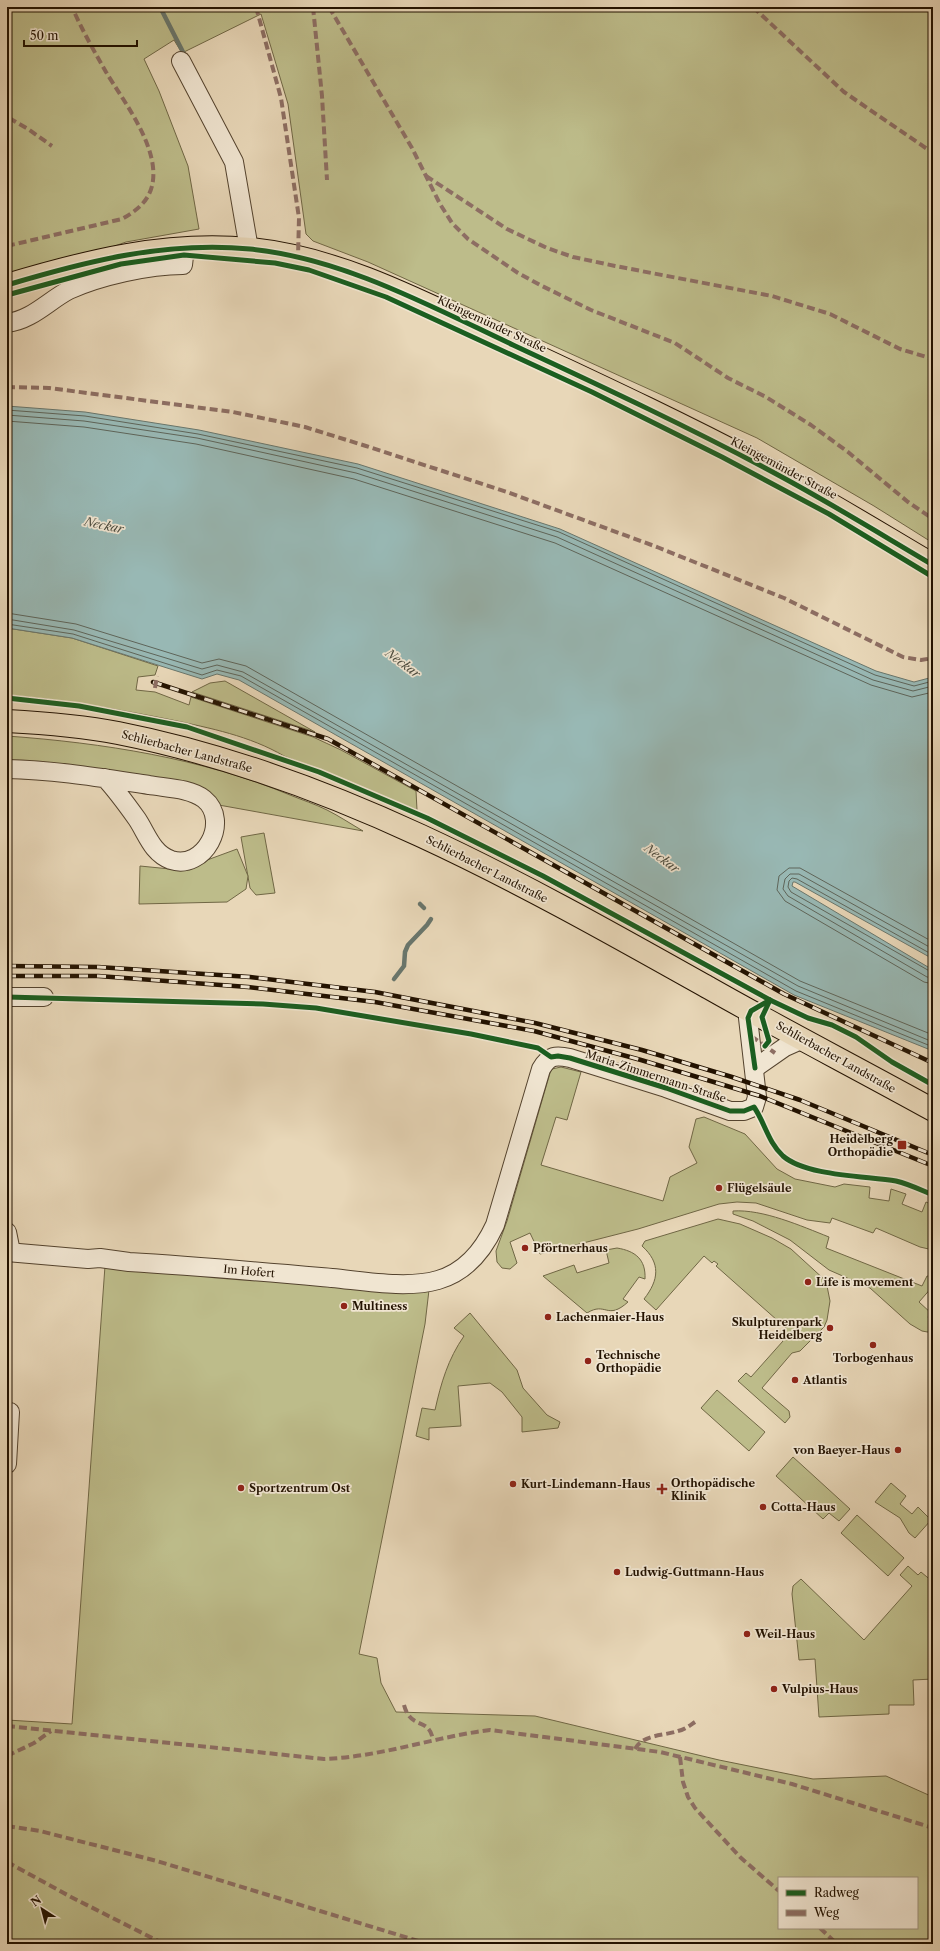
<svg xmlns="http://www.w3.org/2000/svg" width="940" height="1951" viewBox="0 0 940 1951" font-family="'Libre Caslon Text',serif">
  <rect width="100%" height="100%" fill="#e8d7b8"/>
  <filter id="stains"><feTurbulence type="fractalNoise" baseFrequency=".005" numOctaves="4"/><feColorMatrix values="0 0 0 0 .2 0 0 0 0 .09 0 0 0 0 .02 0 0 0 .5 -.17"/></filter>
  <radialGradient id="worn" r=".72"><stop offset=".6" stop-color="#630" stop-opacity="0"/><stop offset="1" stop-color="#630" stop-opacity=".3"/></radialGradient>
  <!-- green -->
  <g fill="#bdbc8a" stroke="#706745" fill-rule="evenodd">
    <polygon points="7,7 141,7 142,11 159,7 933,7 933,543 874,506 757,438 368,262 313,241 306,234 288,104 261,14 182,53 174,40 144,59 159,91 188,166 199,229 126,242 7,284"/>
    <path d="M7 628 72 638 158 666 155 675 138 677 136 690 155 692 189 705 191 697 313 737 341 750 416 791 417 810 284 756C250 736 210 728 172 720 117 709 62 700 7 695Z"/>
    <polygon points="225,681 315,732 192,692 210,683"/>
    <path d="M7 736C103 743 201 758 290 795 302 800 315 804 327 810 339 816 351 824 363 831L91 782 7 778Z"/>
    <polygon points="264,833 275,893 256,895 250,888 241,837"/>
    <polygon points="237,849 248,876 246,889 227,902 139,904 140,866 180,870"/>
    <polygon points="561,1067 581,1072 567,1120 556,1117 541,1165 663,1201 670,1177 697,1163 689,1147 696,1119 704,1117 745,1134 777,1169 795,1179 835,1187 844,1184 870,1187 869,1198 889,1201 891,1189 906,1194 902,1204 922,1212 926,1202 933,1205 933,1250 920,1247 876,1228 873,1233 832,1218 830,1223 807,1220 756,1203 737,1202 719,1204 638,1229 540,1254 530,1233 510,1242 517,1263 510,1269 502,1268 497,1262 496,1251 507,1221 550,1073 552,1069"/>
    <path d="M733 1211C763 1209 801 1226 829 1237L826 1248 922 1286 927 1276 933 1277V1286L919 1302 931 1313 928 1317 933 1324V1333L922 1331 910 1324 870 1288 829 1270 790 1240 753 1221 733 1214Z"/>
    <path d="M718 1219 740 1224 772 1238 791 1249 826 1281 830 1301 827 1320 824 1327 800 1351 792 1353 762 1388 789 1411 790 1417 785 1423 738 1381 746 1373 751 1377 783 1341 779 1336 786 1328 716 1266 718 1264 714 1261 712 1263 704 1256 656 1310 644 1299C659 1280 661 1263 642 1246L645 1241Z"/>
    <path d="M617 1248C635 1251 646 1259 645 1279L639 1277 623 1299 628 1302C607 1321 606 1301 587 1313L543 1276 574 1265 577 1273 609 1263 606 1250Z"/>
    <path d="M105 1266 429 1290 425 1324 359 1654 377 1658 381 1683 396 1712 535 1716 719 1760 813 1779 886 1776 933 1797V1944H7V1720L72 1724ZM779 1878H917V1928H779Z"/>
    <path d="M470 1313 517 1370 523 1388 547 1415 560 1422 558 1428 522 1432V1417L502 1392 490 1383 458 1386 461 1426 429 1428V1440L416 1436 422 1408 435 1410C441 1383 448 1359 464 1336L454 1328Z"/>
    <polygon points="717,1390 765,1432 749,1451 701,1408"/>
    <polygon points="793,1457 850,1509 839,1521 829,1513 823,1519 776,1476"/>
    <polygon points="891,1483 906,1496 900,1504 912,1514 918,1507 931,1520 915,1538 909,1533 900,1518 875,1502"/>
    <polygon points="857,1515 904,1558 888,1576 841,1533"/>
    <polygon points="908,1566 918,1575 921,1572 933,1582 933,1592 930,1593 933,1604 933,1679 913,1680 914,1705 889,1705 889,1714 819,1717 815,1659 799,1660 792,1594 793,1586 801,1579 864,1640 912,1586 900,1575"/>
  </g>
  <!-- water -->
  <polygon fill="#98b8b4" stroke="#69766c" points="7,406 85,412 199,430 358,464 560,529 876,671 914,682 933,677 933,959 795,882 793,882 792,886 933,970 933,1051 794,995 239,680 217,674 202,679 72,638 7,628"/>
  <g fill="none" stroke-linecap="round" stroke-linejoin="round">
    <!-- shore -->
    <g stroke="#5e655a" stroke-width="1">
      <polyline points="7,410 85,416 198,434 357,468 559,532 875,675 914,686 933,681"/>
      <polyline points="7,415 84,421 197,438 356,473 557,537 873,680 913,691 933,686"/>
      <polyline points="7,421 84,427 196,444 354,479 555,543 871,685 912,697 933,692"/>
      <polyline points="7,613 76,624 202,663 219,659 246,666 800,981 933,1035"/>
      <polyline points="7,619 74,630 202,669 217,665 243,672 798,986 933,1042"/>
      <polyline points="7,624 73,634 202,675 217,670 241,676 796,991 933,1047"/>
      <polyline points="933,942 800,868 789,868 779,876 777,890 785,901 924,982 933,984"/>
      <polyline points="933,949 799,874 790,874 785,879 783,889 788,896 927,977 933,978"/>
      <polyline points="933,955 797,879 792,878 789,881 788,887 791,892 933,973"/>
    </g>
    <!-- stream -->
    <g stroke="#69766c" stroke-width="4.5">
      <polyline points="160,7 184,54"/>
      <polyline points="420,904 424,908"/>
      <polyline points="394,979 404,966 405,952 408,945 427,925 431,919"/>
    </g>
    <!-- minor casing -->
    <g stroke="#54432e" stroke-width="20">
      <g id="minor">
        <polyline points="181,61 234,162 249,249"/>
        <path d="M7 323C32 320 48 301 69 290 100 276 149 265 183 265L185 247"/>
        <path d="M7 769C55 770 102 778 149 785 166 788 190 788 204 799 231 821 204 871 171 860 152 853 147 834 137 819 127 805 117 791 105 778"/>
        <polyline points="7,997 44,997"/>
        <polyline points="755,1068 785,1047 803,1039"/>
        <polyline points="7,1232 11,1252"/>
        <path d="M7 1252 88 1259 100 1258 129 1262C197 1266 264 1272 332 1278 364 1281 407 1289 438 1280 466 1272 483 1251 495 1225L541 1069C549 1055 556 1055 570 1058L666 1088 730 1111H744L754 1107 757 1097 748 1018 751 1011"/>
        <polyline points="7,1464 10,1412"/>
      </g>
    </g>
    <!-- major casing -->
    <g stroke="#231200" stroke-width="24">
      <g id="major">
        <path d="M7 285C87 261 166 241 250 249 342 258 430 306 513 345 603 387 693 429 780 476 832 504 882 535 933 565"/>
        <path d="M7 721C44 723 82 726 118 733 331 775 522 883 709 988 783 1030 859 1069 933 1110"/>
      </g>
    </g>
    <!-- minor -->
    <use href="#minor" stroke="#f0e5d1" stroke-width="18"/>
    <!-- major -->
    <use href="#major" stroke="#e8d7b8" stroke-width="22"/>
    <!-- rail casing -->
    <g stroke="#231200" stroke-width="4.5">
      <g id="rail">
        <polyline points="153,682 328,739 784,994 933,1063"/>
        <polyline points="7,966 98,967 250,977 375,992 535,1023 642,1050 732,1077 800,1100 933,1155"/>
        <polyline points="7,976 98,976 248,987 375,1002 534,1031 641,1060 760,1096 933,1166"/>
      </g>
    </g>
    <!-- rail -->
    <use href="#rail" stroke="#f0e5d1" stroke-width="3" stroke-dasharray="9" stroke-linecap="butt"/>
    <!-- quiet -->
    <g stroke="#8d6e63" stroke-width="4" stroke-dasharray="8 4" stroke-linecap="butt">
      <polyline points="256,7 281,98 299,218 298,257"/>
      <polyline points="313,7 322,96 327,180"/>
      <polyline points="329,7 412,148 440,204 452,223 468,239 518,273 540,285 591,310 675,343 728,378 766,397 811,425 848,452 908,502 933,519"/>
      <polyline points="753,7 844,92 933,153"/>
      <polyline points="9,118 28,129 52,146"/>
      <polyline points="426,176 507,229 547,248 573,257 615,266 772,296 830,314 900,349 933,359"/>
      <path d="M7 246 122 219C136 211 148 202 152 186 161 149 124 102 106 72 94 51 82 30 72 7"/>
      <polyline points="7,387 49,388 233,412 305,427 366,446 507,492 657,547 784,598 903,657 921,660 933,658"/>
      <polyline points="155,688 157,676"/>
      <polyline points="751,1036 775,1053"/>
      <path d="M404 1705C411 1731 429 1716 433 1740"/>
      <path d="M7 1726 324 1759C380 1757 434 1737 490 1730L660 1752 792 1784 933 1828"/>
      <path d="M635 1749C643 1734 664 1736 678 1731 684 1730 689 1726 695 1722"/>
      <polyline points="7,1756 34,1743 51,1731"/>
      <polyline points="680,1757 683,1782 688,1797 695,1808 740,1857 779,1891"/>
      <polyline points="7,1826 40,1831 157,1861 428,1944"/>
      <polyline points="7,1862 71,1897 164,1944"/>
      <polyline points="820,1928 837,1944"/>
    </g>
    <!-- cycleway casing -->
    <g stroke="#f0e5d1" stroke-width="8">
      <g id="cycleway">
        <path d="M7 285C87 261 166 241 250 249 342 258 430 306 513 345 603 387 693 429 780 476 832 504 882 535 933 565"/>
        <polyline points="7,295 121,264 184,255 275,263 309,270 386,297 592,392 722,457 829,514 933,577"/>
        <polyline points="7,698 79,706 187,727 319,772 427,818 543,876 770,1000 808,1018 832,1025 856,1037 892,1062 933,1085"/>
        <path d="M7 997 263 1004 316 1008 471 1034 538 1048 551 1057 558 1056 570 1058 666 1088 730 1111H744L754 1107C765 1123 768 1142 783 1156 806 1176 865 1176 896 1181 909 1184 921 1190 933 1195"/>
        <polyline points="765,1046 769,1041 762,1017 770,1000"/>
        <polyline points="755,1068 748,1018 751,1011 770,1000"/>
      </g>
    </g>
    <!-- cycleway -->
    <use href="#cycleway" stroke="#1b5e20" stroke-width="5"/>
  </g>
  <!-- markers -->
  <g fill="#8f2418" stroke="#f0e5d1" stroke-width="1.5">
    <rect x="897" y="1140" width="10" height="10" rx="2"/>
    <circle cx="719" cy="1188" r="4"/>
    <circle cx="525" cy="1248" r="4"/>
    <circle cx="808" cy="1282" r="4"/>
    <circle cx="344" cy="1306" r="4"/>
    <circle cx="548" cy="1317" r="4"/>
    <circle cx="830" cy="1328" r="4"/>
    <circle cx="873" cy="1345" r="4"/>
    <circle cx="588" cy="1361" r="4"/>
    <circle cx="795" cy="1380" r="4"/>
    <circle cx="898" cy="1450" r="4"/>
    <circle cx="513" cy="1484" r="4"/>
    <circle cx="241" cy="1488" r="4"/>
    <path d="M660 1483h4v4h4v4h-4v4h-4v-4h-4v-4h4z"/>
    <circle cx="763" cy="1507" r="4"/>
    <circle cx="617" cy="1572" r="4"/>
    <circle cx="747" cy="1634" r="4"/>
    <circle cx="774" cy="1689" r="4"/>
  </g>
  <g text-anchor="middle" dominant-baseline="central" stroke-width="3.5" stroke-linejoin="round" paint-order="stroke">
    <!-- street labels -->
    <g font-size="11" fill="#231200" stroke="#f0e5d1">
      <text transform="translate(492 324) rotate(25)">Kleingemünder Straße</text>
      <text transform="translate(784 468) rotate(28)">Kleingemünder Straße</text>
      <text transform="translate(187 751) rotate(15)">Schlierbacher Landstraße</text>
      <text transform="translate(487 869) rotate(27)">Schlierbacher Landstraße</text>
      <text transform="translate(836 1057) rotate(29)">Schlierbacher Landstraße</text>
      <text transform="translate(656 1076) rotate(18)">Maria-Zimmermann-Straße</text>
      <text transform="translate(249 1271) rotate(5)">Im Hofert</text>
    </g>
    <!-- poi labels -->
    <g font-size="11" font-weight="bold" fill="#231200" stroke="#f0e5d1" text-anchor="start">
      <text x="893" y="1139" text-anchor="end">Heidelberg<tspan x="893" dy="13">Orthopädie</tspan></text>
      <text x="727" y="1188">Flügelsäule</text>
      <text x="533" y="1248">Pförtnerhaus</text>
      <text x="816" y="1282">Life is movement</text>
      <text x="352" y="1306">Multiness</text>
      <text x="556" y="1317">Lachenmaier-Haus</text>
      <text x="822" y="1322" text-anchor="end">Skulpturenpark<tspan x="822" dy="13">Heidelberg</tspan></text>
      <text x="596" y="1355">Technische<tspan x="596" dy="13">Orthopädie</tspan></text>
      <text x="873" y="1358" text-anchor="middle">Torbogenhaus</text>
      <text x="803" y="1380">Atlantis</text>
      <text x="890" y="1450" text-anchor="end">von Baeyer-Haus</text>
      <text x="671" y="1483">Orthopädische<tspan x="671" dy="13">Klinik</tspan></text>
      <text x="521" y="1484">Kurt-Lindemann-Haus</text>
      <text x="249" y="1488">Sportzentrum Ost</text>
      <text x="771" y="1507">Cotta-Haus</text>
      <text x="625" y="1572">Ludwig-Guttmann-Haus</text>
      <text x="755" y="1634">Weil-Haus</text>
      <text x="782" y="1689">Vulpius-Haus</text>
    </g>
    <!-- water labels -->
    <g font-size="12" font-style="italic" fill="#4c4c3f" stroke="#f0e5d1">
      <text transform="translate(104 525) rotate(12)">Neckar</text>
      <text transform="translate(403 663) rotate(37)">Neckar</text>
      <text transform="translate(662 858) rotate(37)">Neckar</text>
    </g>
  </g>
  <!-- margin -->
  <rect width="940" height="1951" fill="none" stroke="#e8d7b8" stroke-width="24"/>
  <rect x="8" y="8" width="924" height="1935" fill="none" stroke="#231200" stroke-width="2"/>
  <rect x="12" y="12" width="916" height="1927" fill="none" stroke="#231200"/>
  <!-- legend -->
  <rect x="778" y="1877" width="140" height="52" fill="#f0e5d1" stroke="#9e917d"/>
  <rect x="786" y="1890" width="20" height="6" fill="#1b5e20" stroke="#9e917d"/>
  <text x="814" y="1897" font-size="12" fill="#231200">Radweg</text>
  <rect x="786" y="1910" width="20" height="6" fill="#8d6e63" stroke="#9e917d"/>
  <text x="814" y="1917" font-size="12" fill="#231200">Weg</text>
  <!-- north arrow -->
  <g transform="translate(42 1909) rotate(324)" stroke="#f0e5d1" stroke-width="3" paint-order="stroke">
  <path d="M0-3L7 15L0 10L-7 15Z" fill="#231200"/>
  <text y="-6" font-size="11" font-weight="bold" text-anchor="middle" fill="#231200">N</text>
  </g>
  <!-- scale -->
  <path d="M24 40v6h113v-6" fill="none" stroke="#231200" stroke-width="2"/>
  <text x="30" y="40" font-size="12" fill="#231200" stroke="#f0e5d1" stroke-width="3" paint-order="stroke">50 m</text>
  <rect width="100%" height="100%" filter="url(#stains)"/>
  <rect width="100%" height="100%" fill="url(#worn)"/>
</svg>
